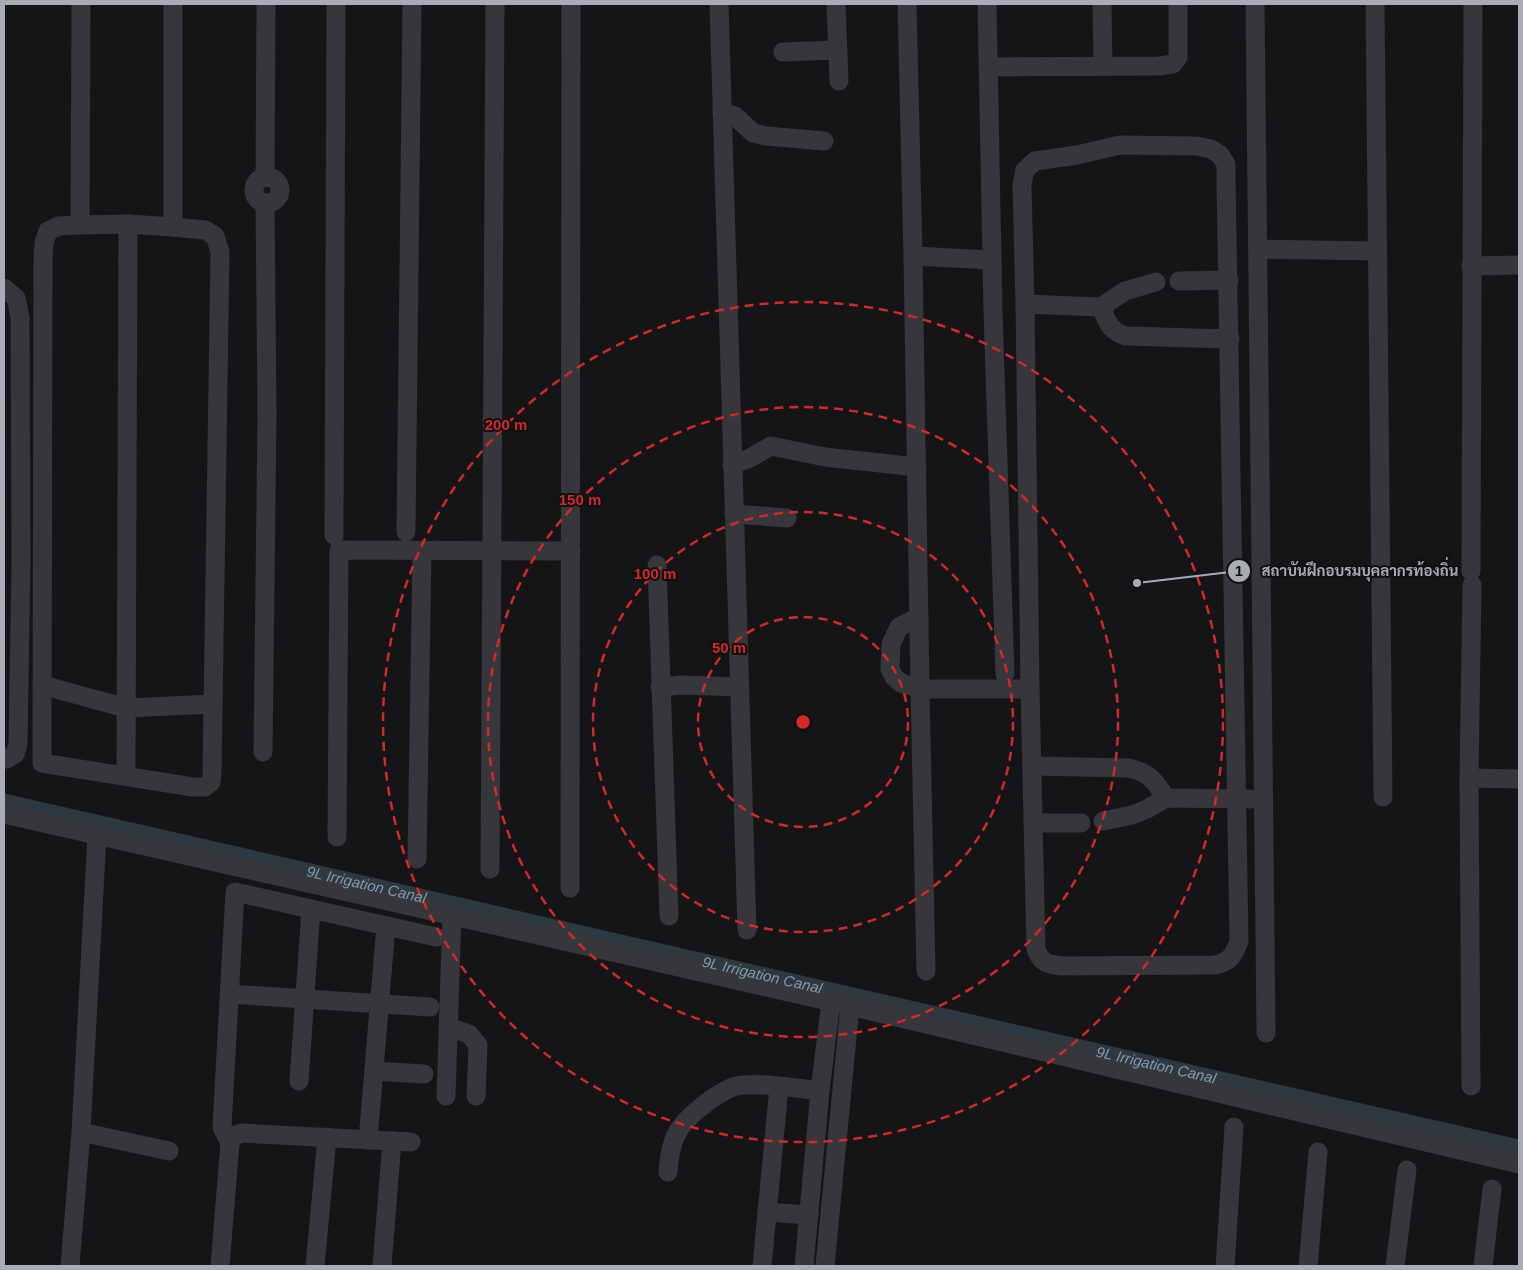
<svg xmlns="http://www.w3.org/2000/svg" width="1523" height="1270" viewBox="0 0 1523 1270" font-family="Helvetica,Sarabun,sans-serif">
  <rect width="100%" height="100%" fill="#141516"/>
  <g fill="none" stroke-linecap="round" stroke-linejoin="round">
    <!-- canal -->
    <path stroke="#2f383e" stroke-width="15" id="s1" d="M4 801 1519 1147"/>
    <!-- minor -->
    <g stroke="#36373b" stroke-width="19">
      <polyline points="81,4 80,225 59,226 48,231 44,243 43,260 42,763 193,787 205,787 211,782 212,774 220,252 215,236 205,230 173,227 173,4"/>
      <polyline points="719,4 747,930"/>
      <polyline points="836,4 839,81"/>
      <polyline points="907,4 913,256 920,689 926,971"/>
      <polyline points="987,4 993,312 1005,674"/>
      <polyline points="1102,4 1103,66"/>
      <polyline points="1255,4 1266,1033"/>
      <polyline points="1375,4 1383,797"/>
      <polyline points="783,52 837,50"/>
      <polyline points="988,67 1159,66 1173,64 1178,57 1178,4"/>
      <polyline points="722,112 735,116 753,133 766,136 824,141"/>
      <circle cx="267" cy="190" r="13"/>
      <polyline points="265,178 266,4"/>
      <polyline points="80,225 128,224 173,227"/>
      <polyline points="1258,249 1377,251"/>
      <polyline points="913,256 992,260"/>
      <polyline points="1471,266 1519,265"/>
      <polyline points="1179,281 1229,280"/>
      <polyline points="4,288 16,298 20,318 21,561 18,744 15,754 7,759 4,758"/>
      <path d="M1025 304 1022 185 1025 170 1035 161 1077 155 1120 145 1197 146 1211 149 1220 155 1226 164V180L1239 941C1234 955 1230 962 1215 965L1061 966C1047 964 1041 963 1036 949L1030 689 1025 304 1101 307 1125 291 1156 282"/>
      <path d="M1101 307C1108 323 1109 330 1126 336L1230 339"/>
      <polyline points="732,465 750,458 771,446 825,457 917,467"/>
      <polyline points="734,514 787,518"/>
      <polyline points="406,532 412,4"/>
      <polyline points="334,535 336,4"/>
      <polyline points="657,565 669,916"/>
      <polyline points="1471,571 1473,6"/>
      <polyline points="919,617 899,627 891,644 890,669 894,677 901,683 920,689 1030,689"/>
      <polyline points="42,685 126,708 213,704"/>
      <polyline points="660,687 682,685 739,687"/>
      <polyline points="263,752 267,414 265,203"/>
      <path d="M1032 766 1129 768C1150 773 1154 780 1166 798"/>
      <polyline points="126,775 128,224"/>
      <polyline points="1469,778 1519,779"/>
      <polyline points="4,814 850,1006 1519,1164"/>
      <polyline points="1103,821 1132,815 1147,809 1166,798 1250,799"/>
      <polyline points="1034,823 1081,823"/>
      <polyline points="337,837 339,550 571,551"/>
      <polyline points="417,859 422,550"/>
      <polyline points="490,869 495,4"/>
      <polyline points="570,888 571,4"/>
      <polyline points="229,994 430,1007"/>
      <polyline points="448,1027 469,1034 478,1045 476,1096"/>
      <polyline points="374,1071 424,1074"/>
      <polyline points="299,1081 311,909"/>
      <polyline points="1471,1086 1469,778 1472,585"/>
      <polyline points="446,1096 452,915"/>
      <polyline points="81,1132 169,1151"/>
      <polyline points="368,1140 386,926"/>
      <polyline points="230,1143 222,1127 235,892 436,937"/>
      <path d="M668 1172C669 1158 671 1141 680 1128 691 1113 723 1087 742 1085 768 1083 795 1088 820 1091"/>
      <polyline points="767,1212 809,1215"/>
      <polyline points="70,1266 81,1132 97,835"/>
      <polyline points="220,1266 230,1143 234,1136 241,1133 411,1142"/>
      <polyline points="315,1266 327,1137"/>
      <polyline points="382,1266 392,1141"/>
      <polyline points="762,1266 779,1087"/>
      <polyline points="804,1266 820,1091 831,1001"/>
      <polyline points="825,1266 850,1006"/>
      <polyline points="1225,1266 1234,1127"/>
      <polyline points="1308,1266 1318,1152"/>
      <polyline points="1395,1266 1407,1170"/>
      <polyline points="1483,1266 1492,1189"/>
    </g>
  </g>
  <!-- distance rings -->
  <g fill="none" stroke="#d62828" stroke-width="2.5" stroke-dasharray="9 6">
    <circle cx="803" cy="722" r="105"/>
    <circle cx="803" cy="722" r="210"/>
    <circle cx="803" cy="722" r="315"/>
    <circle cx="803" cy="722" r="420"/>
  </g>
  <g text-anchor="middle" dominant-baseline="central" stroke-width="4" stroke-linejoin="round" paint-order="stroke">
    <!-- water labels -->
    <g font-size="15" font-style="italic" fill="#819bad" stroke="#101011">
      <text stroke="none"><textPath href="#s1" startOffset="372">9L Irrigation Canal</textPath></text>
      <text stroke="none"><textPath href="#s1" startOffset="778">9L Irrigation Canal</textPath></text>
      <text stroke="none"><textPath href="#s1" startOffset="1182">9L Irrigation Canal</textPath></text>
    </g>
  </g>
  <circle cx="803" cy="722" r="8" fill="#d62828" stroke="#101011" stroke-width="2.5"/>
  <g font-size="15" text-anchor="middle" font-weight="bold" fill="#d62828" stroke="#101011" stroke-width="4" stroke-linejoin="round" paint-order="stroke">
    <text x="506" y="430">200 m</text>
    <text x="580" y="505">150 m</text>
    <text x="655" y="579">100 m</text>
    <text x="729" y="653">50 m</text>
  </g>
  <!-- callouts -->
  <path fill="none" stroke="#a7acb5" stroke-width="2" d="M1137 583L1239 571"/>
  <g fill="#a7acb5" stroke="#101011" stroke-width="2">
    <circle cx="1137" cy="583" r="5"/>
    <circle cx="1239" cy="571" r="12"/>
  </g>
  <g font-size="15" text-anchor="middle" font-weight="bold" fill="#111">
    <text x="1239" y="576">1</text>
  </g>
  <g font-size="15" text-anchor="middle" font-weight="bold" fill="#a7acb5" stroke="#101011" stroke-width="4" stroke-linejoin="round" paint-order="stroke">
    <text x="1360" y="576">สถาบันฝึกอบรมบุคลากรท้องถิ่น</text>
  </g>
  <!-- border -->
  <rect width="1523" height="1270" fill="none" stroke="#a7acb5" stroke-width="10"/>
</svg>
